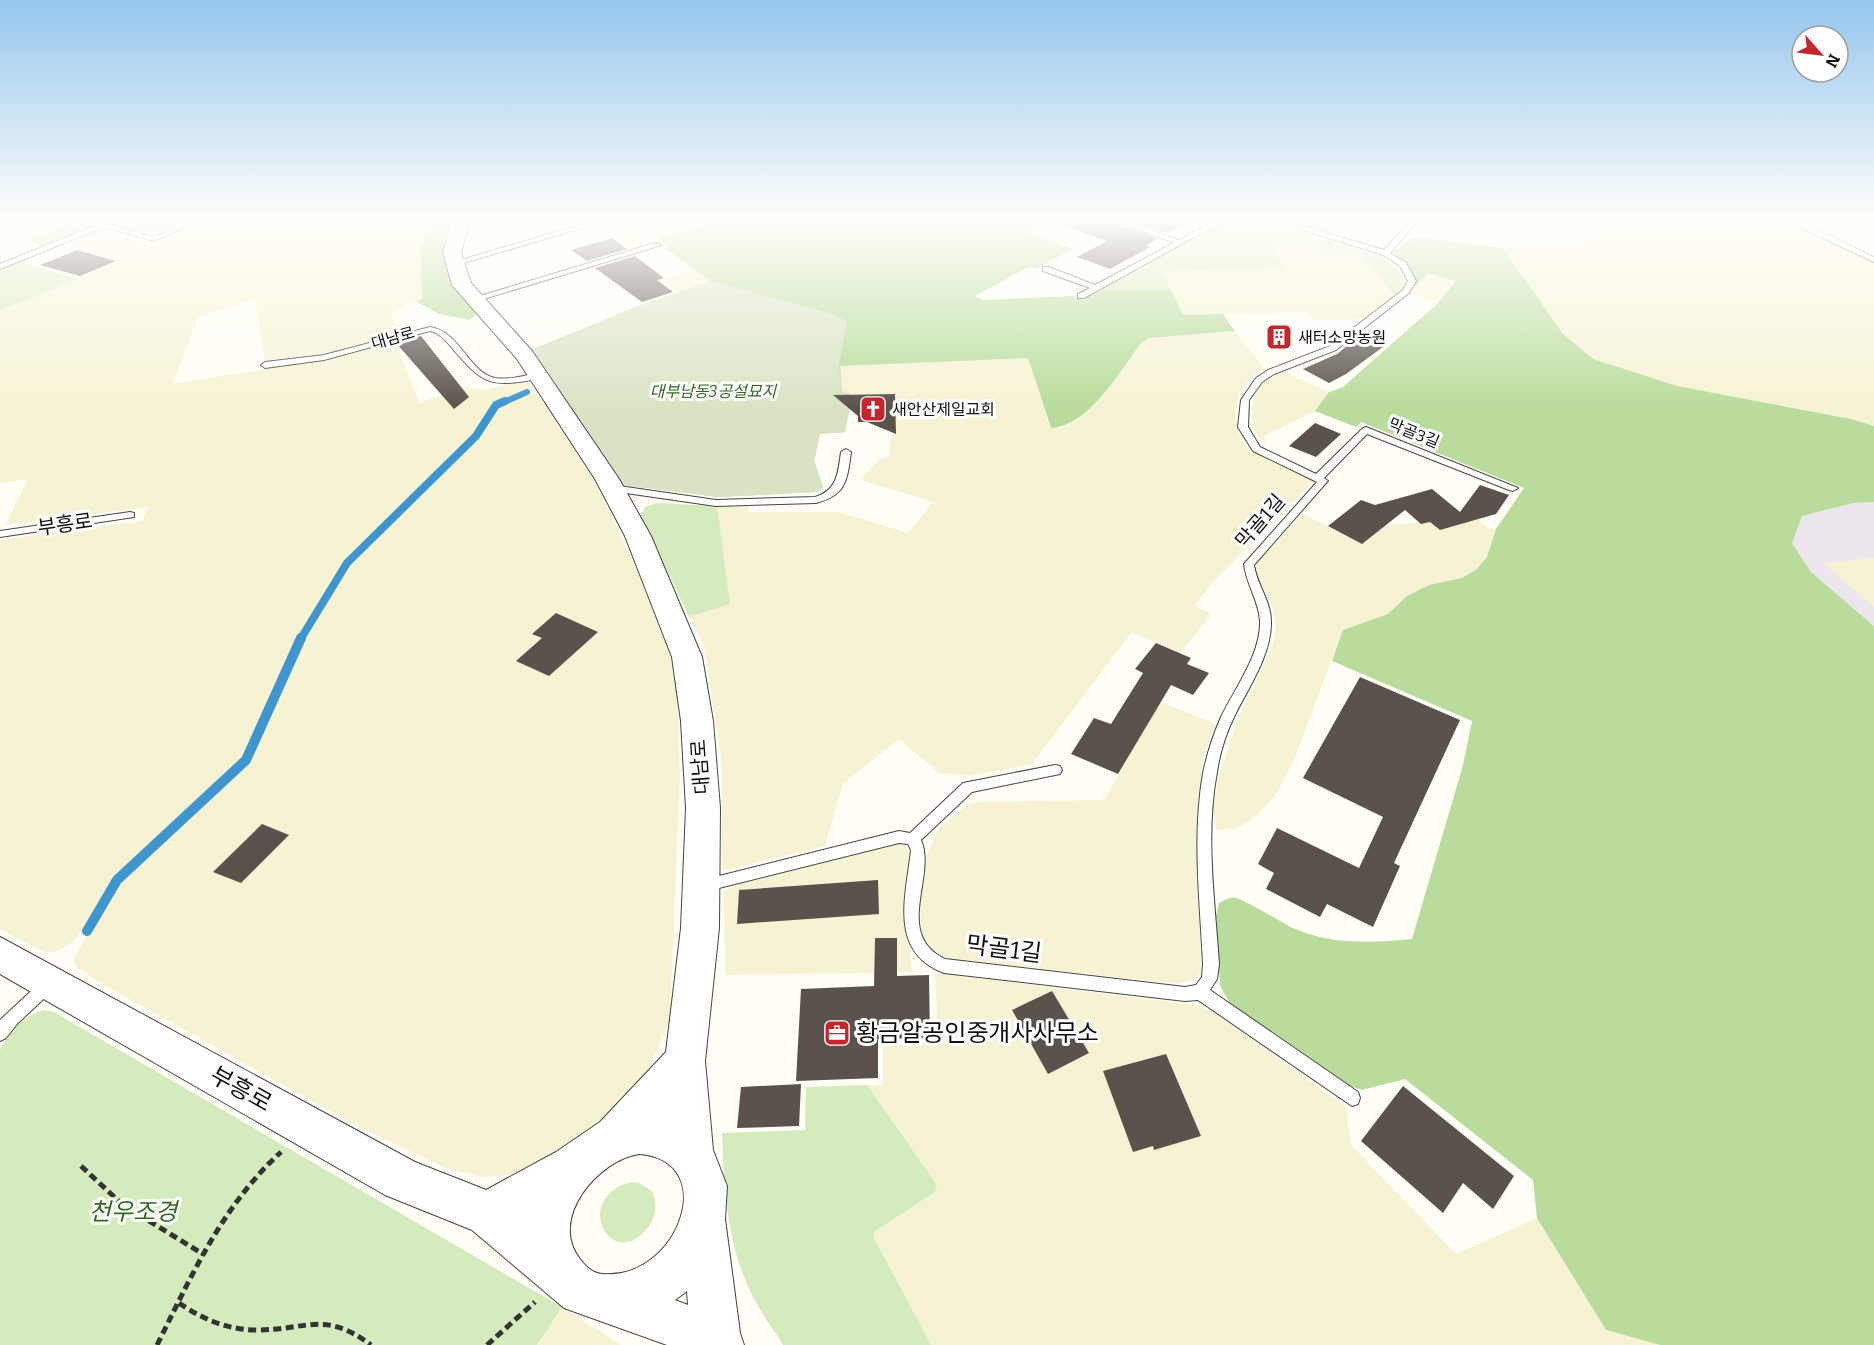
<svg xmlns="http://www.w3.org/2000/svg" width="1874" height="1345" viewBox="0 0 1874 1345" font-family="Bitter,'Noto Sans KR',serif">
  <rect width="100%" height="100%" fill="#fffdf5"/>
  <!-- industrial -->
  <polygon fill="#eee6ef" points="1874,502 1874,626 1811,572 1792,543 1801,516 1854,503"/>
  <!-- farmland -->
  <g fill="#f6f3d4">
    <polygon points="34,219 65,226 29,241 0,232"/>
    <polygon points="192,219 435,219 420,245 422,298 392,313 391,317 400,327 394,333 332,352 265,360 255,299 198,317 173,384 323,360 393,342 396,342 419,403 465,387 486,390 525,380 531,386 527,390 494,405 473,435 344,562 297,640 243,759 115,878 74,941 58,951 46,953 0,929 0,540 142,521 149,507 5,525 28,479 0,483 0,310 121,260 66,245 104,231 150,244 175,233"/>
    <polygon points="625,219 646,219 668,235 627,247 600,226"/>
    <polygon points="1557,219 1760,219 1800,227 1874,262 1874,426 1851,419 1677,386 1593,359 1563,334 1503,248 1571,247 1585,240 1570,233"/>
    <polygon points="1382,227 1396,231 1380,246 1346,238 1356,229 1374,234"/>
    <polygon points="1316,242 1324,254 1361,253 1394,295 1365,319 1312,320 1306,312 1183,315 1162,271 1283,268 1268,243"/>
    <polygon points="695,269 711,281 678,292 661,280"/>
    <polygon points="1428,273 1457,280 1439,302 1410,294"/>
    <polygon points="1235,331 1264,368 1251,377 1239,392 1235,415 1240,438 1250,451 1314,481 1211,584 1195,606 1212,614 1180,653 1132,632 1032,764 969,776 939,773 899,739 843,784 825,846 722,871 722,765 704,645 689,617 730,604 717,506 749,505 748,512 840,512 908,533 933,502 860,480 879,460 889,456 891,437 896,432 895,394 850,394 842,391 839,366 1028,358 1050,428 1063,428 1076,421 1096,402 1141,343 1149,338"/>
    <polygon points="1282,371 1329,392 1315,411 1264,436 1266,444 1257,435 1252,425 1253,400 1258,387 1271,375"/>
    <polygon points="530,392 536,393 595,482 659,618 669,649 677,697 680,774 670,1020 645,1077 625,1105 542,1164 509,1175 482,1177 445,1168 353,1124 97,981 76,967 74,958 120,880 250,759 303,639 348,563 477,435 497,405"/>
    <polygon points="1303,514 1362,544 1385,525 1430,522 1440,530 1478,519 1489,528 1496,529 1487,557 1477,569 1462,578 1429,585 1407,596 1389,614 1343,630 1294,760 1275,796 1254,818 1235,829 1216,830 1213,806 1218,779 1238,718 1272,647 1276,628 1273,608 1255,570 1257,562"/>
    <polygon points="1874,558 1874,607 1823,563"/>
    <polygon points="1160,702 1217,724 1203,756 1199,806 1201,968 1198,978 1177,984 947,958 931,949 922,934 920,908 926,857 939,827 971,802 1104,800"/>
    <polygon points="892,844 901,844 907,848 910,857 907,925 912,972 726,975 723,891 737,885"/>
    <polygon points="935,973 1197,1005 1216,1014 1346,1107 1351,1145 1456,1254 1537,1218 1606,1330 1660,1345 931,1345 874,1238 874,1232 935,1192 937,1185 867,1085 883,1085 883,1044 938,1042"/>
    <polygon points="562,1307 621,1345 537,1345"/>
  </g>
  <!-- green -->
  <g fill="#d5ebbd">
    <polygon points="1230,219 1258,219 1384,258 1395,267 1405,281 1404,286 1394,295 1361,253 1324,254 1315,242 1269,243 1284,268 1163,271 1171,290 1100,291"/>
    <polygon points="1293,219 1347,219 1329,233 1289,222"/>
    <polygon points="21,262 79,279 0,310 0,271"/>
    <polygon points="656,503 717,506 730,604 689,617 641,515 645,507"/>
    <path d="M44 1010 54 1012 562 1307 537 1345H0V1050C9 1031 23 1016 44 1010Z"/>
    <path d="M867 1085 937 1185 935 1192 874 1232V1238L931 1345H783C773 1329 762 1314 753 1297 727 1246 724 1189 722 1133L805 1130 806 1087Z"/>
    <path d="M631 1182 639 1183 652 1191C657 1203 657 1215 649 1226 612 1276 570 1198 631 1182Z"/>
  </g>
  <!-- forest -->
  <g fill="#b9dc9c">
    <polygon points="63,219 92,226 44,247 29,241 64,226 54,223"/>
    <path d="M100 219H182C155 244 130 228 100 219Z"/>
    <path d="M435 219H452C432 261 451 283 476 314L470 320 439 314 417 302 422 298 420 245Z"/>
    <path d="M727 219H1051L1026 232 1073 249 1036 269 1029 267 975 296 983 300 1072 296 1083 300 1100 291 1171 290 1183 315 1223 314 1235 331 1149 338 1141 343C1120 371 1088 427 1051 428L1028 358 840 366 842 391 850 394 845 432 820 434 814 461 823 487 817 492 718 497 623 485 531 350 641 305 711 281 664 248 668 246 658 238Z"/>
    <path d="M1414 237 1503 248 1563 334 1593 359 1677 386 1851 419 1874 426V502L1854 503 1802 516 1792 543 1811 572 1874 626V1345H1660L1606 1330 1537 1218 1533 1180 1405 1079 1362 1090 1339 1082 1232 1007 1220 986 1216 916 1219 903C1225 900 1229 897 1236 898 1243 899 1283 923 1293 928 1330 945 1372 943 1412 939L1463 765 1472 721 1332 661 1343 630 1388 614 1407 596 1429 585 1462 578 1477 569 1487 557 1496 529 1524 488 1361 422 1356 427 1315 411 1329 392 1343 387 1439 302 1456 281 1428 273 1415 288C1415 275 1405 261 1394 253L1395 250Z"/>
  </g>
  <!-- cemetery -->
  <polygon fill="#d9e3c4" points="711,281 836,315 847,321 839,366 842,391 850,394 850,409 845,432 820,434 814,461 823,487 817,492 718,497 623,485 531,350 641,305"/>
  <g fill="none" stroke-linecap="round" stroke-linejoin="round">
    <!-- stream-far2 -->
    <polyline stroke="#3f96cf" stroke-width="6" points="502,403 527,392"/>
    <!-- stream-far1 -->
    <polyline stroke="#3f96cf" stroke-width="8" points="300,640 347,563 476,436 496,405 505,401"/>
    <!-- stream -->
    <polyline stroke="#3f96cf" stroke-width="10" points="87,931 117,880 246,760 301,638"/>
  </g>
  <!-- building -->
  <g fill="#5a524d">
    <polygon points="1055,219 1107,219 1157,239 1146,246 1150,247 1110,269 1077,257 1107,241 1055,222"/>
    <polygon points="1126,219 1190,219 1167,233"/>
    <polygon points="612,238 627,249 587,261 571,250"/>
    <polygon points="77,250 116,261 80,276 40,265"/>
    <polygon points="635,256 664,278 657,280 673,292 642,302 595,268"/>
    <polygon points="421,336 469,397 454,409 396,343"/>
    <polygon points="1358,337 1383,347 1346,374 1329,383 1303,369 1337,354"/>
    <polygon points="895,394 896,434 867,422 858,422 858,416 833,395"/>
    <polygon points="1315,423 1341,434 1316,457 1289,446"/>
    <polygon points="1480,485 1509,495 1496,514 1440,530 1430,522 1421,524 1405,510 1362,544 1328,526 1361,500 1375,505 1432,489 1460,512"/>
    <polygon points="556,613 598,632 549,676 516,661 542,638 532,634"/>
    <polygon points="1156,643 1191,658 1187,664 1209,673 1193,695 1171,685 1118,774 1071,754 1094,718 1111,724 1143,673 1135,669"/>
    <polygon points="1360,677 1460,720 1394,863 1400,866 1373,927 1327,904 1320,917 1266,889 1274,873 1258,864 1277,828 1359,868 1383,817 1303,778"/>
    <polygon points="262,824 289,835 241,883 213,872"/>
    <polygon points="878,880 879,914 737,924 739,890"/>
    <polygon points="875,938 897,938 897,976 929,975 930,1038 878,1039 878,1078 796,1081 801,989 874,986"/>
    <polygon points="1052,991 1089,1053 1048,1074 1012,1010"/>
    <polygon points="1166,1054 1201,1136 1154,1150 1153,1146 1133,1152 1103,1071"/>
    <polygon points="801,1084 799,1126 737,1128 741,1087"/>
    <polygon points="1403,1086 1514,1176 1493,1209 1463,1183 1443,1213 1361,1141"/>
  </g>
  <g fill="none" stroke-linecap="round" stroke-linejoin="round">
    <!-- service casing -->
    <g stroke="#444" stroke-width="2">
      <g id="service">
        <polygon points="16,219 26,219 0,230 0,226"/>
        <polygon points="79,219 91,219 153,237 175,228 183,219 190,219 179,230 154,241 104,227 0,269 0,264 97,225"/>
        <polygon points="601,219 612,219 457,265 450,263"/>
        <polygon points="1109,219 1119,219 1179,240 1218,219 1227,219 1084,298 1078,298 1078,294 1090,288 1043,271 1043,267 1049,267 1095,285 1174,243"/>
        <path d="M1267 219H1278L1384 250 1412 219H1419L1390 253 1406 263 1416 281 1409 293 1336 350 1274 374 1262 382 1249 400 1248 427 1260 447 1316 474 1363 428 1366 427 1518 488 1513 491 1509 490 1367 434 1324 478 1328 481 1326 483 1254 565C1257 585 1271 601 1271 621 1272 654 1249 687 1235 715 1226 733 1220 752 1217 772 1205 835 1215 901 1219 964L1217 979 1210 990 1358 1092 1360 1098 1358 1104 1352 1106 1198 1000 1185 1001 944 973C888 952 906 896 911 850L908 844 899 843 703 892 698 890 696 886 698 882 703 880 899 831 910 833 963 783 1055 765 1060 766 1062 770 1060 774 972 792 921 840C937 876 893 934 945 959L1185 987 1196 985 1202 977 1203 964C1200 901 1192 836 1203 773 1207 754 1213 735 1221 717 1235 688 1261 654 1260 621 1259 601 1246 584 1244 564L1317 482 1253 451 1238 427 1241 400 1256 378 1268 370 1330 346 1403 290 1408 281 1400 266 1383 255Z"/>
        <path d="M1770 219C1806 219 1841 242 1874 257V262L1799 227Z"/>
        <polygon points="655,243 662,245 477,301 470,299"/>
        <path d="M430 327C460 331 468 372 495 378 509 380 524 376 537 373L541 376 537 379C489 388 483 384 452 348 446 341 440 333 430 331L324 360 265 368 261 365 265 362 324 355Z"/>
        <path d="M846 449 851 452C847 480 847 495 816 503L716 506 612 491 607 488 612 485 716 500 815 497C838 490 838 472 841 452Z"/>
        <polygon points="130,512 134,513 134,517 0,537 0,531"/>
        <polygon points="48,978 53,980 56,985 53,990 17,1024 6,1038 0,1041 0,1020 43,980"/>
      </g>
    </g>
    <!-- tertiary casing -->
    <g stroke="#444" stroke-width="2">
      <path id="tertiary" d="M452 219H470L461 253 471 283 532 351 619 479 651 536 702 657 713 721 720 808 719 928 705 1061 713 1150 727 1186 725 1219 740 1333 744 1345H667L564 1308 472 1230 385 1195 0 974V937L415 1162 486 1190 556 1152 600 1122 666 1052 681 928 686 808 681 721 672 657 625 536 595 479 517 359 452 285 443 253ZM639 1154C722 1160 678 1281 602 1274 592 1273 585 1266 580 1259 548 1219 598 1160 639 1154ZM687 1291 688 1305 675 1300Z"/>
    </g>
    <!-- path -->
    <g stroke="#333" stroke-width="5" stroke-dasharray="8 4.5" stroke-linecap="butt">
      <polyline points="81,1166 123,1205 203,1254"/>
      <path d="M179 1303C202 1319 228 1330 257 1330 307 1330 324 1310 371 1345"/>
      <path d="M157 1345C192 1275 222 1206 281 1152"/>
      <polyline points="487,1345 535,1302"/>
    </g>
    <!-- service -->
    <use href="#service" fill="#fff" fill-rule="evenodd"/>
    <!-- tertiary -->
    <use href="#tertiary" fill="#fff" fill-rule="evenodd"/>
  </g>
  <!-- sky -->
  <linearGradient id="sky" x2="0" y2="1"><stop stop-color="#95c6ee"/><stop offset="0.54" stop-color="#fffefa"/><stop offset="1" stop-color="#fffefa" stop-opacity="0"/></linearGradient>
  <rect width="1874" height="408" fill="url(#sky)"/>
  <!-- icons -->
  <defs>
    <g id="building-square" transform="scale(1.35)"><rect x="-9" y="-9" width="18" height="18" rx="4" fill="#c4262e" stroke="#fff"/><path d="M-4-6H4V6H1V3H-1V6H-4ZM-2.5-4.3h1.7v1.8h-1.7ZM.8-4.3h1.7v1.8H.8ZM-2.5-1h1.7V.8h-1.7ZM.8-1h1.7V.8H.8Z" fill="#fff"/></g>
    <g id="church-square" transform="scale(1.35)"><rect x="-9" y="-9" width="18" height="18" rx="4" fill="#c4262e" stroke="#fff"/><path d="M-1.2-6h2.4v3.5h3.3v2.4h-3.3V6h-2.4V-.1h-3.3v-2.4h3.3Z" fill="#fff"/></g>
    <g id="office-square" transform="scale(1.35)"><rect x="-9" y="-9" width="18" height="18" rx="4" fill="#c4262e" stroke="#fff"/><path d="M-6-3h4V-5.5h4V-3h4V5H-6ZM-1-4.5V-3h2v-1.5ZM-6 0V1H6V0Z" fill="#fff"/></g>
  </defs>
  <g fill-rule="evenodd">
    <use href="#building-square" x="1279" y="337"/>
    <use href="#church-square" x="873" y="409"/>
    <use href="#office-square" x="837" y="1033"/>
  </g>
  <g text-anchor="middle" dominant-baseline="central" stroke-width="6" stroke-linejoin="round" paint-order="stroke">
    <!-- far-poi labels -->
    <g font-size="16" fill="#111" stroke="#fff" text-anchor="start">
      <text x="1298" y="337">새터소망농원</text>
      <text x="892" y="409">새안산제일교회</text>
    </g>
    <!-- far-street labels -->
    <g font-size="16" fill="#111" stroke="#fff">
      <text transform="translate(393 338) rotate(-16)">대남로</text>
      <text transform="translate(1414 433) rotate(22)">막골3길</text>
    </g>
    <!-- far-park labels -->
    <g font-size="16" font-style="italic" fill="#2f6b1f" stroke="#fff">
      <text x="713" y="391">대부남동3공설묘지</text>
    </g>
    <!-- street labels -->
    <g font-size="20" fill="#111" stroke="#fff">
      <text transform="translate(1260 521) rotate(-49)">막골1길</text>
      <text transform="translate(65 524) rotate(-8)">부흥로</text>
      <text transform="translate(700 767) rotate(-94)">대남로</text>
    </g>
    <!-- near-street labels -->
    <g font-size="24" fill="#111" stroke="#fff">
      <text transform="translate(1004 949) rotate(7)">막골1길</text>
      <text transform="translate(241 1089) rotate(29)">부흥로</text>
    </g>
    <!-- near-poi labels -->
    <g font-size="24" fill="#111" stroke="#fff" text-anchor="start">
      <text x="856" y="1033">황금알공인중개사사무소</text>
    </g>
    <!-- near-park labels -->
    <g font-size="24" font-style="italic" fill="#2f6b1f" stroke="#fff">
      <text x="133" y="1212">천우조경</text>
    </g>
  </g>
  <!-- north arrow -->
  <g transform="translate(1820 54) rotate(118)"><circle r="28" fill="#ffffff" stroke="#a0a0a0" stroke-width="1.5"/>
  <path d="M0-4.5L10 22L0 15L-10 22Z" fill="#c4262e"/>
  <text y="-9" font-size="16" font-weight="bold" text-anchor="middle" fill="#111111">N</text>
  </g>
</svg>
